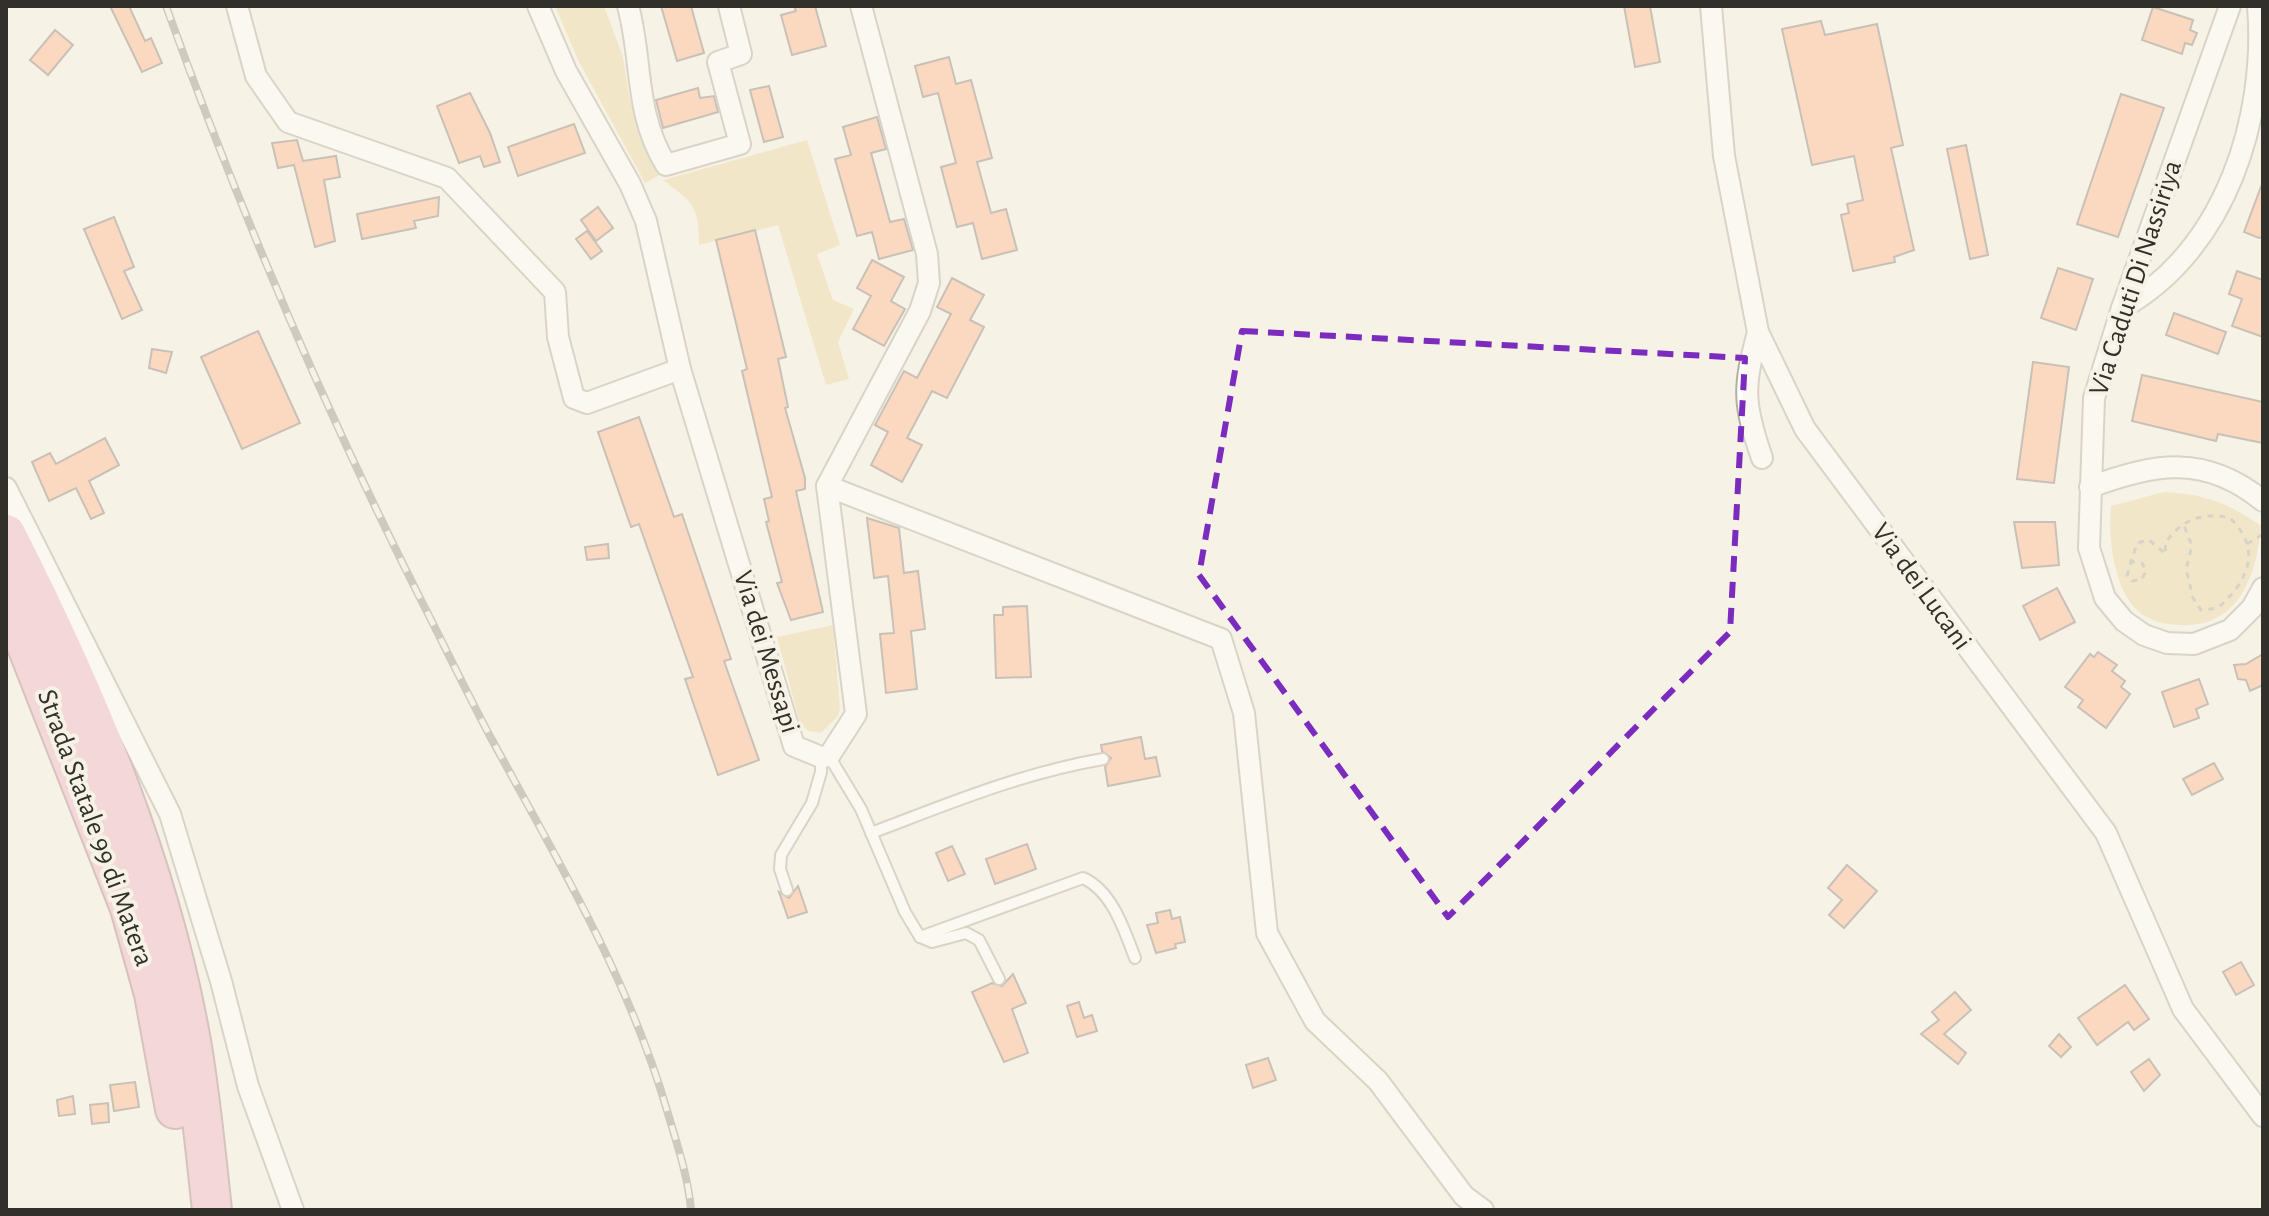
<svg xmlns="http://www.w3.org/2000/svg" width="2269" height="1216" viewBox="0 0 2269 1216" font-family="'Alegreya Sans',sans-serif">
  <rect width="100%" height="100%" fill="#f7f2e6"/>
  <!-- green -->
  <g fill="#ead8a7">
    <polygon points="555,6 604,6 623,57 630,101 660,175 645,183 578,60"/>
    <path d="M807 140 840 245 817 254 833 300 854 309 838 342 849 379 826 385 778 225 699 245C699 205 693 203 663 180Z"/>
    <path d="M2164 492C2204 494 2229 503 2261 526 2257 576 2238 629 2178 625 2164 624 2149 621 2138 611 2113 588 2108 537 2111 506Z"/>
    <polygon points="833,625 840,708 838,716 821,733 808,731 800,723 777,637"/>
  </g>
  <!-- building -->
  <g fill="#febb92" stroke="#91857f" stroke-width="2">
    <polygon points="110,6 129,6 145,41 151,38 162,63 142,72"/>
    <polygon points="661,6 691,6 704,53 677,61"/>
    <polygon points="794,6 815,6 826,46 792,55 781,15 796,11"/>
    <polygon points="1624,6 1650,6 1660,62 1635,67"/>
    <polygon points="2153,7 2193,20 2190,30 2197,33 2192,45 2185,43 2182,54 2142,40"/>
    <polygon points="1821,21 1825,35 1877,24 1903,145 1891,148 1914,250 1894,257 1895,262 1853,271 1841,215 1849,213 1847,204 1863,200 1854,156 1812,165 1782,29"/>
    <polygon points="55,30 73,45 48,75 30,60"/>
    <polygon points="949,57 956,84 971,80 992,158 977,162 991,213 1006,209 1017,250 982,259 973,223 957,227 941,167 956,163 938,93 923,97 915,66"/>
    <polygon points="769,86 783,137 764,142 750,90"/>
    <polygon points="698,88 700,98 714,96 718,112 663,128 656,100"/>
    <polygon points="470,93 490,133 500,162 484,167 480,156 459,163 437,106"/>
    <polygon points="2121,94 2164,108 2118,237 2077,224"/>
    <polygon points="877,117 886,149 871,153 890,222 904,219 913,250 879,259 872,232 857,236 835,159 851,155 843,127"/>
    <polygon points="574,124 585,153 518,176 508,147"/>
    <polygon points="297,140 303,161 336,156 340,177 324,180 335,241 315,247 294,165 278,168 272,143"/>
    <polygon points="1966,145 1988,255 1970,259 1947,149"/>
    <polygon points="2262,184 2263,237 2259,238 2244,232"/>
    <polygon points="439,197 438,216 414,221 416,228 362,239 357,214"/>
    <polygon points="598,207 613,228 596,241 581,220"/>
    <polygon points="114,217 134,267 124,271 142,310 122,319 84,229"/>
    <polygon points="755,230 786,357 778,359 788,407 785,408 805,478 805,489 796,491 823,612 791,620 777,583 782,582 766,522 769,521 764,499 772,497 742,371 747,369 716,240"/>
    <polygon points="587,231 602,251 591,259 576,239"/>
    <polygon points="872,260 904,277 891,301 905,309 884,346 853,329 871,296 857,288"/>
    <polygon points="2058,268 2093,279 2076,330 2041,318"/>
    <polygon points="2237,271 2263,280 2263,337 2232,326 2242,299 2229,294"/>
    <polygon points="952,278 984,295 970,320 984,327 947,398 932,391 907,438 922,445 902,482 871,465 888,432 875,425 904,371 917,378 951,314 937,307"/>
    <polygon points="2174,313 2226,332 2218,354 2166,335"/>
    <polygon points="258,331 300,423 242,449 201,357"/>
    <polygon points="152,349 172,352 166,373 149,368"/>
    <polygon points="2033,362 2069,367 2054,483 2017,479"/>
    <polygon points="2142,375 2263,402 2263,443 2218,434 2216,441 2132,421"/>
    <polygon points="639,417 674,517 682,514 689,535 731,659 724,661 759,760 718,775 685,679 693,677 639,524 631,527 598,432"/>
    <polygon points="105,438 119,465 89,481 104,513 91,519 76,488 49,501 32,462 50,453 56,464"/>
    <polygon points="867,518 899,528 904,573 918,571 925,629 911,631 917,689 886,693 880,634 894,633 888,576 874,578"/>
    <polygon points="2014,522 2055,522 2059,565 2022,568"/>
    <polygon points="608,544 609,558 587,560 585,547"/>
    <polygon points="2057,588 2075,622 2040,640 2023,606"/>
    <polygon points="1027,606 1031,677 996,678 994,615 1003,615 1003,607"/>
    <polygon points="2098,652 2117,665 2112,671 2125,681 2121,687 2130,694 2106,728 2078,707 2083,700 2065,687 2090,654 2094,657"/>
    <polygon points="2263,654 2263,685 2250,691 2246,680 2238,679 2234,665 2246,664"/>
    <polygon points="2199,679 2208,704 2196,709 2199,718 2174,727 2162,692"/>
    <polygon points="1141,737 1145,759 1156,757 1160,776 1108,786 1105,767 1111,758 1102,751 1101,745"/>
    <polygon points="2214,763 2223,779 2192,795 2183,779"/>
    <polygon points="1027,844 1036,869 995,884 986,859"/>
    <polygon points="952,846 965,874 948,881 936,853"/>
    <polygon points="1847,865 1877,891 1844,928 1829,915 1842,900 1828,888"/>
    <polygon points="798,886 807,912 788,918 779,892 789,898"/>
    <polygon points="1170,910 1172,919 1180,917 1185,942 1175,944 1176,948 1156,953 1147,925 1158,923 1156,913"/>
    <polygon points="2241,962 2254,985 2236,995 2223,972"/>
    <polygon points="1013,974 1026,1003 1012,1009 1028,1053 1004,1062 972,992 992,983 1002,986"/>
    <polygon points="2125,985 2149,1019 2134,1030 2128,1022 2097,1045 2078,1018"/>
    <polygon points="1955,992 1971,1010 1944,1034 1966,1053 1958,1064 1921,1034 1939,1020 1932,1012"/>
    <polygon points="1079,1002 1084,1018 1092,1015 1097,1031 1077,1037 1067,1006"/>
    <polygon points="2059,1034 2071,1047 2061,1057 2049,1046"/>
    <polygon points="1268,1058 1276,1080 1253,1088 1246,1065"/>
    <polygon points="2149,1059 2160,1075 2144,1091 2131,1072"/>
    <polygon points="135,1082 139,1107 114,1111 110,1085"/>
    <polygon points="73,1096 75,1114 59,1116 57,1100"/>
    <polygon points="108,1103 109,1122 92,1124 90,1105"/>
  </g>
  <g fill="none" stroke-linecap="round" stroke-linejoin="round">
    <!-- lane casing -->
    <g stroke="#b3afa3" stroke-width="14">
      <g id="lane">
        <polyline points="829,756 861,809 905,912 920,937 932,942 966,933 979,940 999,979"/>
        <path d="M871 833C948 804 1021 773 1103 759"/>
        <polyline points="787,890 780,869 781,855 812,803 821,772 821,757"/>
        <path d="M920 937 1083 878C1112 891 1124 929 1135 958"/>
      </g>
    </g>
    <!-- street casing -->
    <g stroke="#b3afa3" stroke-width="24">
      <g id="street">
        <polyline points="237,6 256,76 288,122 447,178 555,292 558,337 574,398 587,403 680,369"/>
        <polyline points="538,6 566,71 630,184 646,221 680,369 794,746 821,757 829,756 856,714 827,486 920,311 929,283 927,254 861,6"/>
        <path d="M628 6C643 61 634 113 666 165L740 144 718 62 741 54 729 6"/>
        <polyline points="1711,6 1724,156 1758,332 1805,429 2106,833 2183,1009 2263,1116"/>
        <polyline points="2230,6 2122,308 2094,398 2089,548 2105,598 2124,621 2144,635 2167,643 2194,644 2230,630 2252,608 2263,588"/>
        <path d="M2122 308C2226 250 2267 117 2258 6"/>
        <path d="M1758 332C1743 388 1743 403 1762 458"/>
        <polyline points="827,486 1221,639 1244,713 1267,933 1315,1021 1378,1081 1464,1196 1483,1210"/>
        <path d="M2090 487C2156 463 2205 454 2263 501"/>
        <polyline points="6,488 170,814 221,981 248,1086 293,1210"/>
      </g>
    </g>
    <!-- highway casing -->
    <g stroke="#ad8890" stroke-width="42">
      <g id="highway">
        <path d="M6 534C88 695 161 868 192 1047 201 1101 206 1156 212 1210"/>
        <polyline points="6,593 130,908 154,994 175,1109"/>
      </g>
    </g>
    <!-- path -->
    <g stroke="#b2aea4" stroke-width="3" stroke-dasharray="6 6" stroke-linecap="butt">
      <polyline points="2247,544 2263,534"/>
      <path d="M2129 561 2142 563 2146 571 2142 579 2132 581 2127 576 2137 543 2149 540 2166 554 2165 544C2181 519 2202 512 2230 518 2263 550 2248 581 2218 608L2201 610 2193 598 2186 569 2192 546 2183 523"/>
    </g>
    <!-- lane -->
    <use href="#lane" stroke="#fff" stroke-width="10"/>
    <!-- street -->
    <use href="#street" stroke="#fff" stroke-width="20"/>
    <!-- highway -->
    <use href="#highway" stroke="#efb7c7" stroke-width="38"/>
    <!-- rail casing -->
    <g stroke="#9e9a91" stroke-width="8">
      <path id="rail" d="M166 6C239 209 325 410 422 602 445 647 467 693 491 738 556 858 627 975 666 1107 676 1141 688 1175 691 1210"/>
    </g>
    <!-- rail -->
    <use href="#rail" stroke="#f7f2e6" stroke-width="5" stroke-dasharray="15" stroke-linecap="butt"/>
  </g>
  <!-- marked area -->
  <path d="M0 0H2269V1216H0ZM1242 331 1745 358 1730 632 1448 917 1199 575Z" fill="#f7f2e6" fill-opacity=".55" fill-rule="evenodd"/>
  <path fill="none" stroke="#7b2cbf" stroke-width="6" stroke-dasharray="16 10" stroke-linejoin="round" d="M1242 331 1745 358 1730 632 1448 917 1199 575Z"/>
  <g text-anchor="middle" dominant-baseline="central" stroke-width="8" stroke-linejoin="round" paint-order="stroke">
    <!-- street labels -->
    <g font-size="28" fill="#32302b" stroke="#f7f2e6">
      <text transform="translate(2136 278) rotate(-72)">Via Caduti Di Nassiriya</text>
      <text transform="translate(1921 587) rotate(54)">Via dei Lucani</text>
      <text transform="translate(766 652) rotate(73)">Via dei Messapi</text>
      <text transform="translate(95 828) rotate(70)">Strada Statale 99 di Matera</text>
    </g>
  </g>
  <!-- border -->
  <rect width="2269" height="1216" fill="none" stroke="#32302b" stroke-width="16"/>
</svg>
